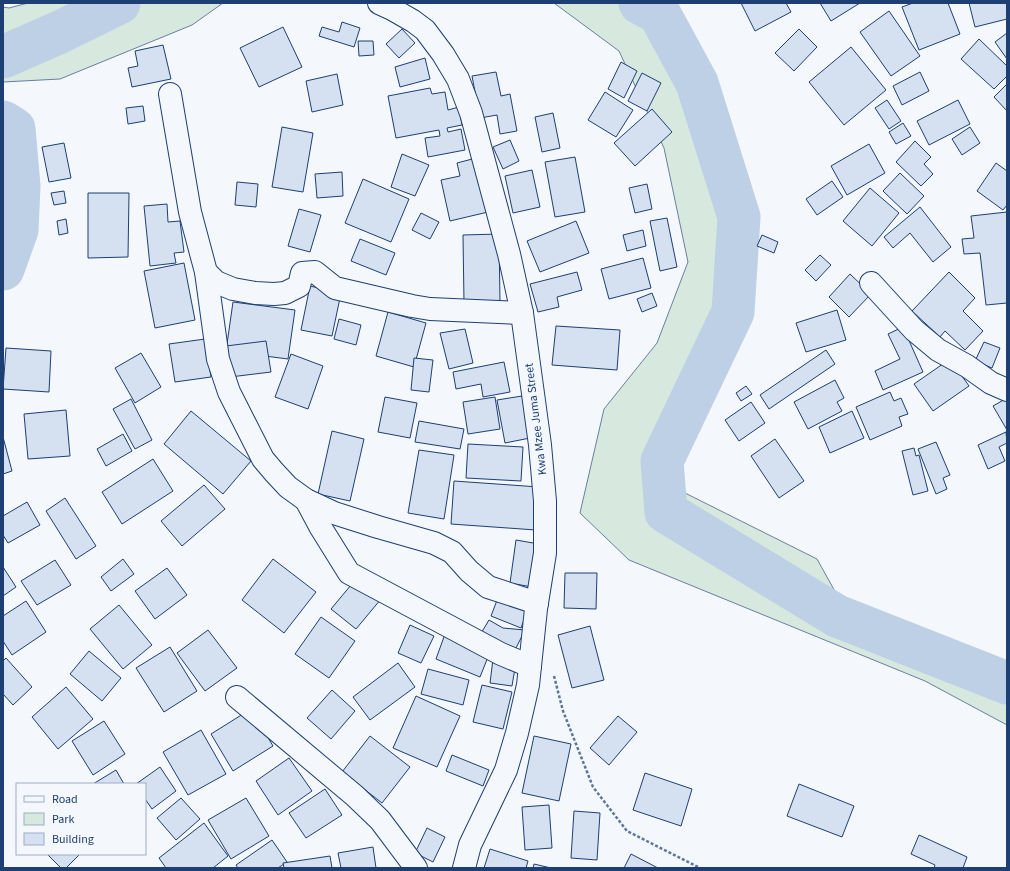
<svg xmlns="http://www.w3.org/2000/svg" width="1010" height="871" viewBox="0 0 1010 871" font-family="'Source Sans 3',sans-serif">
  <rect width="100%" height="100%" fill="#f4f7fb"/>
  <!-- green -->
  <g fill="#d7e8df" stroke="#687fa3">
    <polygon points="28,3 223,3 192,25 60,79 3,82 3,7 9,8"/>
    <polygon points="554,3 660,3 675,18 719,123 739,295 651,476 817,559 852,622 1007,686 1007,725 925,681 629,560 580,513 604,409 657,343 688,262 664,148 619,51"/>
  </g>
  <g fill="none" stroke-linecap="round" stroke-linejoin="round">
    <!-- river -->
    <g stroke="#bed0e5" stroke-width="43">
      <polyline points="640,3 659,13 697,83 739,217 733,312 662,461 666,512 837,616 1007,683"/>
      <polyline points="3,57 60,32 119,3"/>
      <polyline points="3,122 14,129 19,186 17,230 3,269"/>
    </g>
  </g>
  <!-- building -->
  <g fill="#d5e0f0" stroke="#1d3f73">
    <polygon points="741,3 786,3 791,12 755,31"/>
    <polygon points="820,3 860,3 831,21"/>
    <polygon points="913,3 948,3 960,34 919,50 902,7"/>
    <polygon points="969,3 1007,3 1007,19 975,27"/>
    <polygon points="889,11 920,56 891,76 860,32"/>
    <polygon points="342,22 360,28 354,47 319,36 322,27 339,32"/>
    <polygon points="283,27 302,67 259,87 240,48"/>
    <polygon points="402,29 415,43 399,58 386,44"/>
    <polygon points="799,29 817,47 794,71 775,53"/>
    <polygon points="1007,33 1007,59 995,42"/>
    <polygon points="979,39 1007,66 1007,76 994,89 961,59"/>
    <polygon points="358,41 373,41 374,55 359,56"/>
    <polygon points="163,45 171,79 132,87 128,68 138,66 135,51"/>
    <polygon points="851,47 886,90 844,125 809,82"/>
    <polygon points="425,58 430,79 400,87 395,67"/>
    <polygon points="621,62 637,71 624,98 608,89"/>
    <polygon points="496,72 501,96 510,94 517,131 500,134 497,115 480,118 472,76"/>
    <polygon points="920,72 929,91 902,105 893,86"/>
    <polygon points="642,73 661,83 647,111 628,101"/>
    <polygon points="337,74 343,105 312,112 306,81"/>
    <polygon points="1007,84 1007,111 994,97"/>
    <polygon points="430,88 432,94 445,92 448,110 459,107 462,125 447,128 448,132 461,129 465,150 428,157 425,138 440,136 439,130 396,138 388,96"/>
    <polygon points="605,92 633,110 616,137 588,120"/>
    <polygon points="887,100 901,121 889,129 875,108"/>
    <polygon points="958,100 970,124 929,145 917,121"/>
    <polygon points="143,106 145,121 128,124 126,108"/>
    <polygon points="652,109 672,132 635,166 614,143"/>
    <polygon points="553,113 560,148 542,152 535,117"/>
    <polygon points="903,123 911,136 896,144 889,132"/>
    <polygon points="282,127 313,133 303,192 272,187"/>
    <polygon points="970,127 980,143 962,155 952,139"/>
    <polygon points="510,140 519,161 503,169 493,147"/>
    <polygon points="915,141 931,157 924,164 933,174 921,186 896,162"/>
    <polygon points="64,143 71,178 49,182 42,147"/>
    <polygon points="869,144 885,173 847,195 831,166"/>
    <polygon points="402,154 429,165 415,196 391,187"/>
    <polygon points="575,157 585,212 555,217 545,162"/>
    <polygon points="476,158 488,212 450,221 441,180 460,176 457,163"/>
    <polygon points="996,163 1007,171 1007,205 1003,210 977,191"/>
    <polygon points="532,170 540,207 513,213 505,176"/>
    <polygon points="342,172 343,196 317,198 315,174"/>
    <polygon points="900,173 924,196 907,214 883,191"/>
    <polygon points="363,179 409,199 391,242 345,223"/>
    <polygon points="832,181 843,197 817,215 806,199"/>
    <polygon points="237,182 258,184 256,207 235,205"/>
    <polygon points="647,184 652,209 635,213 629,188"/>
    <polygon points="870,188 899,213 872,246 843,221"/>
    <polygon points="64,191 66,203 54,205 51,193"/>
    <polygon points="88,193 129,193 128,257 88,258"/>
    <polygon points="167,204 168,222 180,221 184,252 174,253 176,263 150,266 144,206"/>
    <polygon points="920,207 951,247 933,262 910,233 893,248 884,237"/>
    <polygon points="299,209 321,215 310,252 288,246"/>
    <polygon points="1007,212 1007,303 986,305 980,253 964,254 962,239 974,238 971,216"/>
    <polygon points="421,213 439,222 430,239 412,230"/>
    <polygon points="667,218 677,267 660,271 650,221"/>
    <polygon points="66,219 68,233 59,235 57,221"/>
    <polygon points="576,221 589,253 540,272 527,241"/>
    <polygon points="643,230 646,246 627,251 623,235"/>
    <polygon points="499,234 500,303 464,303 463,235"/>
    <polygon points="762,235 778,242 774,253 757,246"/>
    <polygon points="360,239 395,253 386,275 351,261"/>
    <polygon points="820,255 831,265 816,281 805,270"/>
    <polygon points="643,258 651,288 609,299 601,269"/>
    <polygon points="184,263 195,320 155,328 144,271"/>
    <polygon points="577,272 582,290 557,297 559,307 538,312 530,284"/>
    <polygon points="949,272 975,298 963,311 983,331 965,350 945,331 940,337 912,311"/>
    <polygon points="850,274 871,294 849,317 829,297"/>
    <polygon points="310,286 341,293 332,336 301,330"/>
    <polygon points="652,293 657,306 642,312 637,299"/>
    <polygon points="233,302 295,310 288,359 226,351"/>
    <polygon points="837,310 846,340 806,352 796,323"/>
    <polygon points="388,312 426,323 414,367 376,356"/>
    <polygon points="339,319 361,325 356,345 334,339"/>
    <polygon points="556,326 620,330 617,370 552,365"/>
    <polygon points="903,327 923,372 883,390 875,371 900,359 888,334"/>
    <polygon points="465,329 473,363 449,369 440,333"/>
    <polygon points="205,339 211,377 175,382 169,344"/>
    <polygon points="266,341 271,372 230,377 226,346"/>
    <polygon points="984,342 1000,348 992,368 975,361"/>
    <polygon points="6,348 51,351 49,392 3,389"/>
    <polygon points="826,350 835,364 769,409 760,395"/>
    <polygon points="141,353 161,387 135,403 115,368"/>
    <polygon points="291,354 323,366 308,409 275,397"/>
    <polygon points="414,358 433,360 429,392 411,390"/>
    <polygon points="950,359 969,386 933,411 914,384"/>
    <polygon points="504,362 510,392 483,397 481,384 456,389 453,372"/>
    <polygon points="835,380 844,398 837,402 842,411 808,429 794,402"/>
    <polygon points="746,386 752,394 741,401 736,393"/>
    <polygon points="890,392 894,401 901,398 908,414 899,417 902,426 870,440 856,407"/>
    <polygon points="522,396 530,438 505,443 497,400"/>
    <polygon points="385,397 417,403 410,438 378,432"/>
    <polygon points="495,397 500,429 468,434 463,402"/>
    <polygon points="1007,398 1007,430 993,406"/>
    <polygon points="131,399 152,440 135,449 113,409"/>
    <polygon points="751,402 765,423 739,441 725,420"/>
    <polygon points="66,410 70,456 28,459 24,414"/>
    <polygon points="191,411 251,461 223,494 164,444"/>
    <polygon points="852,411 864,438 830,453 819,427"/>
    <polygon points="419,421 464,429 460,449 415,442"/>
    <polygon points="332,431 364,439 350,501 318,494"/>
    <polygon points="1006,432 1007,443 999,447 1005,461 988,469 978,445"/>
    <polygon points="123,434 132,451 106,466 97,449"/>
    <polygon points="3,437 12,471 3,474"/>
    <polygon points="775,439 804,481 779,498 751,456"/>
    <polygon points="936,442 950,475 943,478 947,489 936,494 918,449"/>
    <polygon points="468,444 523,447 521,481 466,478"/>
    <polygon points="914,448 916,456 919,455 928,491 913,495 902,451"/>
    <polygon points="419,450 454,455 444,519 408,513"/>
    <polygon points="153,459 173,491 122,524 102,492"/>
    <polygon points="454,481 539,487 536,530 451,524"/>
    <polygon points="204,485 225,509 182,546 161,521"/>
    <polygon points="65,498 96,546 76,559 46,511"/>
    <polygon points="27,502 40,525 8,543 3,535 3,516"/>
    <polygon points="516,540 539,544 532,587 510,583"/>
    <polygon points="123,559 134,574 111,591 101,577"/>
    <polygon points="273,559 316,592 284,633 242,600"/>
    <polygon points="55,560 71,585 37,605 21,581"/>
    <polygon points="3,567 16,587 3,596"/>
    <polygon points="167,568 187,595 155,619 135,591"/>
    <polygon points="565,573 597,573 596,609 564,608"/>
    <polygon points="356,579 381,599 356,629 331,609"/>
    <polygon points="499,595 529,606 521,628 491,616"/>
    <polygon points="26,601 46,632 12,655 3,641 3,616"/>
    <polygon points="119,605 152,645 123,669 90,629"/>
    <polygon points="321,617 355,641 329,678 295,654"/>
    <polygon points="489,620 503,628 525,630 514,652 480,635"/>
    <polygon points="410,625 434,636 421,663 398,653"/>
    <polygon points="590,626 604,680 572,688 558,635"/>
    <polygon points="208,630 237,668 205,691 177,653"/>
    <polygon points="445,634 490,652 480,677 436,659"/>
    <polygon points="170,647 197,691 164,712 136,668"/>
    <polygon points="89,651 121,678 102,701 70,674"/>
    <polygon points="6,658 32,687 13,705 3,694 3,661"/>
    <polygon points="493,659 516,662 512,686 490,683"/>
    <polygon points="398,663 415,687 370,720 353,697"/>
    <polygon points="428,669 469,680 463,705 421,694"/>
    <polygon points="482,685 512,692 503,729 473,722"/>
    <polygon points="66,687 93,719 58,749 32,717"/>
    <polygon points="332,690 355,711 331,739 307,718"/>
    <polygon points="416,696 460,716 437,767 393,748"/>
    <polygon points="251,709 273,746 233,771 211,734"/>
    <polygon points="618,716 637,732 609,765 590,748"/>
    <polygon points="104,721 125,754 93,775 72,741"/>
    <polygon points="201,730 226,774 188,795 163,752"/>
    <polygon points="370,736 410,767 382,803 342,772"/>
    <polygon points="534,736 571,744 559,801 522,793"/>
    <polygon points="452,755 489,770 483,786 446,771"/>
    <polygon points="289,758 312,791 278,815 256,781"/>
    <polygon points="160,767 176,791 152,809 145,799 145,784 136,784"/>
    <polygon points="116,770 124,784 93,784"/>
    <polygon points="645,773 692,789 681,826 633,810"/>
    <polygon points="799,784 854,806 842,837 787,816"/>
    <polygon points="325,789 342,815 306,838 289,813"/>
    <polygon points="181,798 200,819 176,840 157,818"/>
    <polygon points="246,798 269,836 231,859 208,820"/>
    <polygon points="549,805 552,848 525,850 522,807"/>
    <polygon points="574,811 600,813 597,860 571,858"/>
    <polygon points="204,823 228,856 213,868 166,868 159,858"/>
    <polygon points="427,828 445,837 433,862 415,853"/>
    <polygon points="919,835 967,857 963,868 934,868 935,865 911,854"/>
    <polygon points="272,840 287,862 278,868 238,868 236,865"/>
    <polygon points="373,847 376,868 341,868 338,853"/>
    <polygon points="490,849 528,861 526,868 484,868"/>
    <polygon points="47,854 80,854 66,868 61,868"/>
    <polygon points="631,854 658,868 624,868"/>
    <polygon points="330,856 332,868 284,868 283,863"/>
    <polygon points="534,864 551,868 533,868"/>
  </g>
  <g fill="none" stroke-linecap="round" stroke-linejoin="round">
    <!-- street casing -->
    <g stroke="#1d3f73" stroke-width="24">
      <g id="street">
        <polyline points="379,3 392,9 413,21 425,30 443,54 458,79 471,113 509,254 522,313 540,445 545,501 545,553 536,609 528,685 517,733 506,770 470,845 464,868"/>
        <polyline points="170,94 190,212 206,272 216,282 233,289 255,293 274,294 285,293 299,286 302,273 315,272 335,288 412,306 430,309 522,313"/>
        <polyline points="206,272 218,359 229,392 263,459 274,472 288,487 306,500 334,513 378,527 434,543 452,552 469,571 488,587 537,603"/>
        <polyline points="871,283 914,330 938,350 967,366 991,383 1007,390"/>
        <polyline points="306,500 321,528 349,573 501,654 530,666"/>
        <polyline points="237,697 355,796 380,820 416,868"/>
      </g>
    </g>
    <!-- path -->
    <polyline stroke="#5e769c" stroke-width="2.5" stroke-dasharray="3 2" stroke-linecap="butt" points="554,676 563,711 593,787 627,831 700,868"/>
    <!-- street -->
    <use href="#street" stroke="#f4f7fb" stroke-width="22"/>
  </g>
  <g text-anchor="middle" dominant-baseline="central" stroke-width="3" stroke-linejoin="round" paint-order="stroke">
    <!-- street labels -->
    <g font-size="12" fill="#1d3f73" stroke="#f4f7fb">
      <text transform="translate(536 419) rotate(-97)">Kwa Mzee Juma Street</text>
    </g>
  </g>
  <!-- border -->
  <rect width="1010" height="871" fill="none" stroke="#1d3f73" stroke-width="8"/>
  <!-- legend -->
  <rect x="16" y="783" width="130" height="72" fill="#f4f7fb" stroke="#9eadc5"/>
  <rect x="24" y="796" width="20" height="6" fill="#f4f7fb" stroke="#9eadc5"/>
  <text x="52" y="803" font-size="12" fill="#1d3f73">Road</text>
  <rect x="24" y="813" width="20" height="12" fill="#d7e8df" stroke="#9eadc5"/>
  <text x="52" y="823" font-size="12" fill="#1d3f73">Park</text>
  <rect x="24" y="833" width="20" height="12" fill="#d5e0f0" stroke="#9eadc5"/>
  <text x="52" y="843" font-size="12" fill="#1d3f73">Building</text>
</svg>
